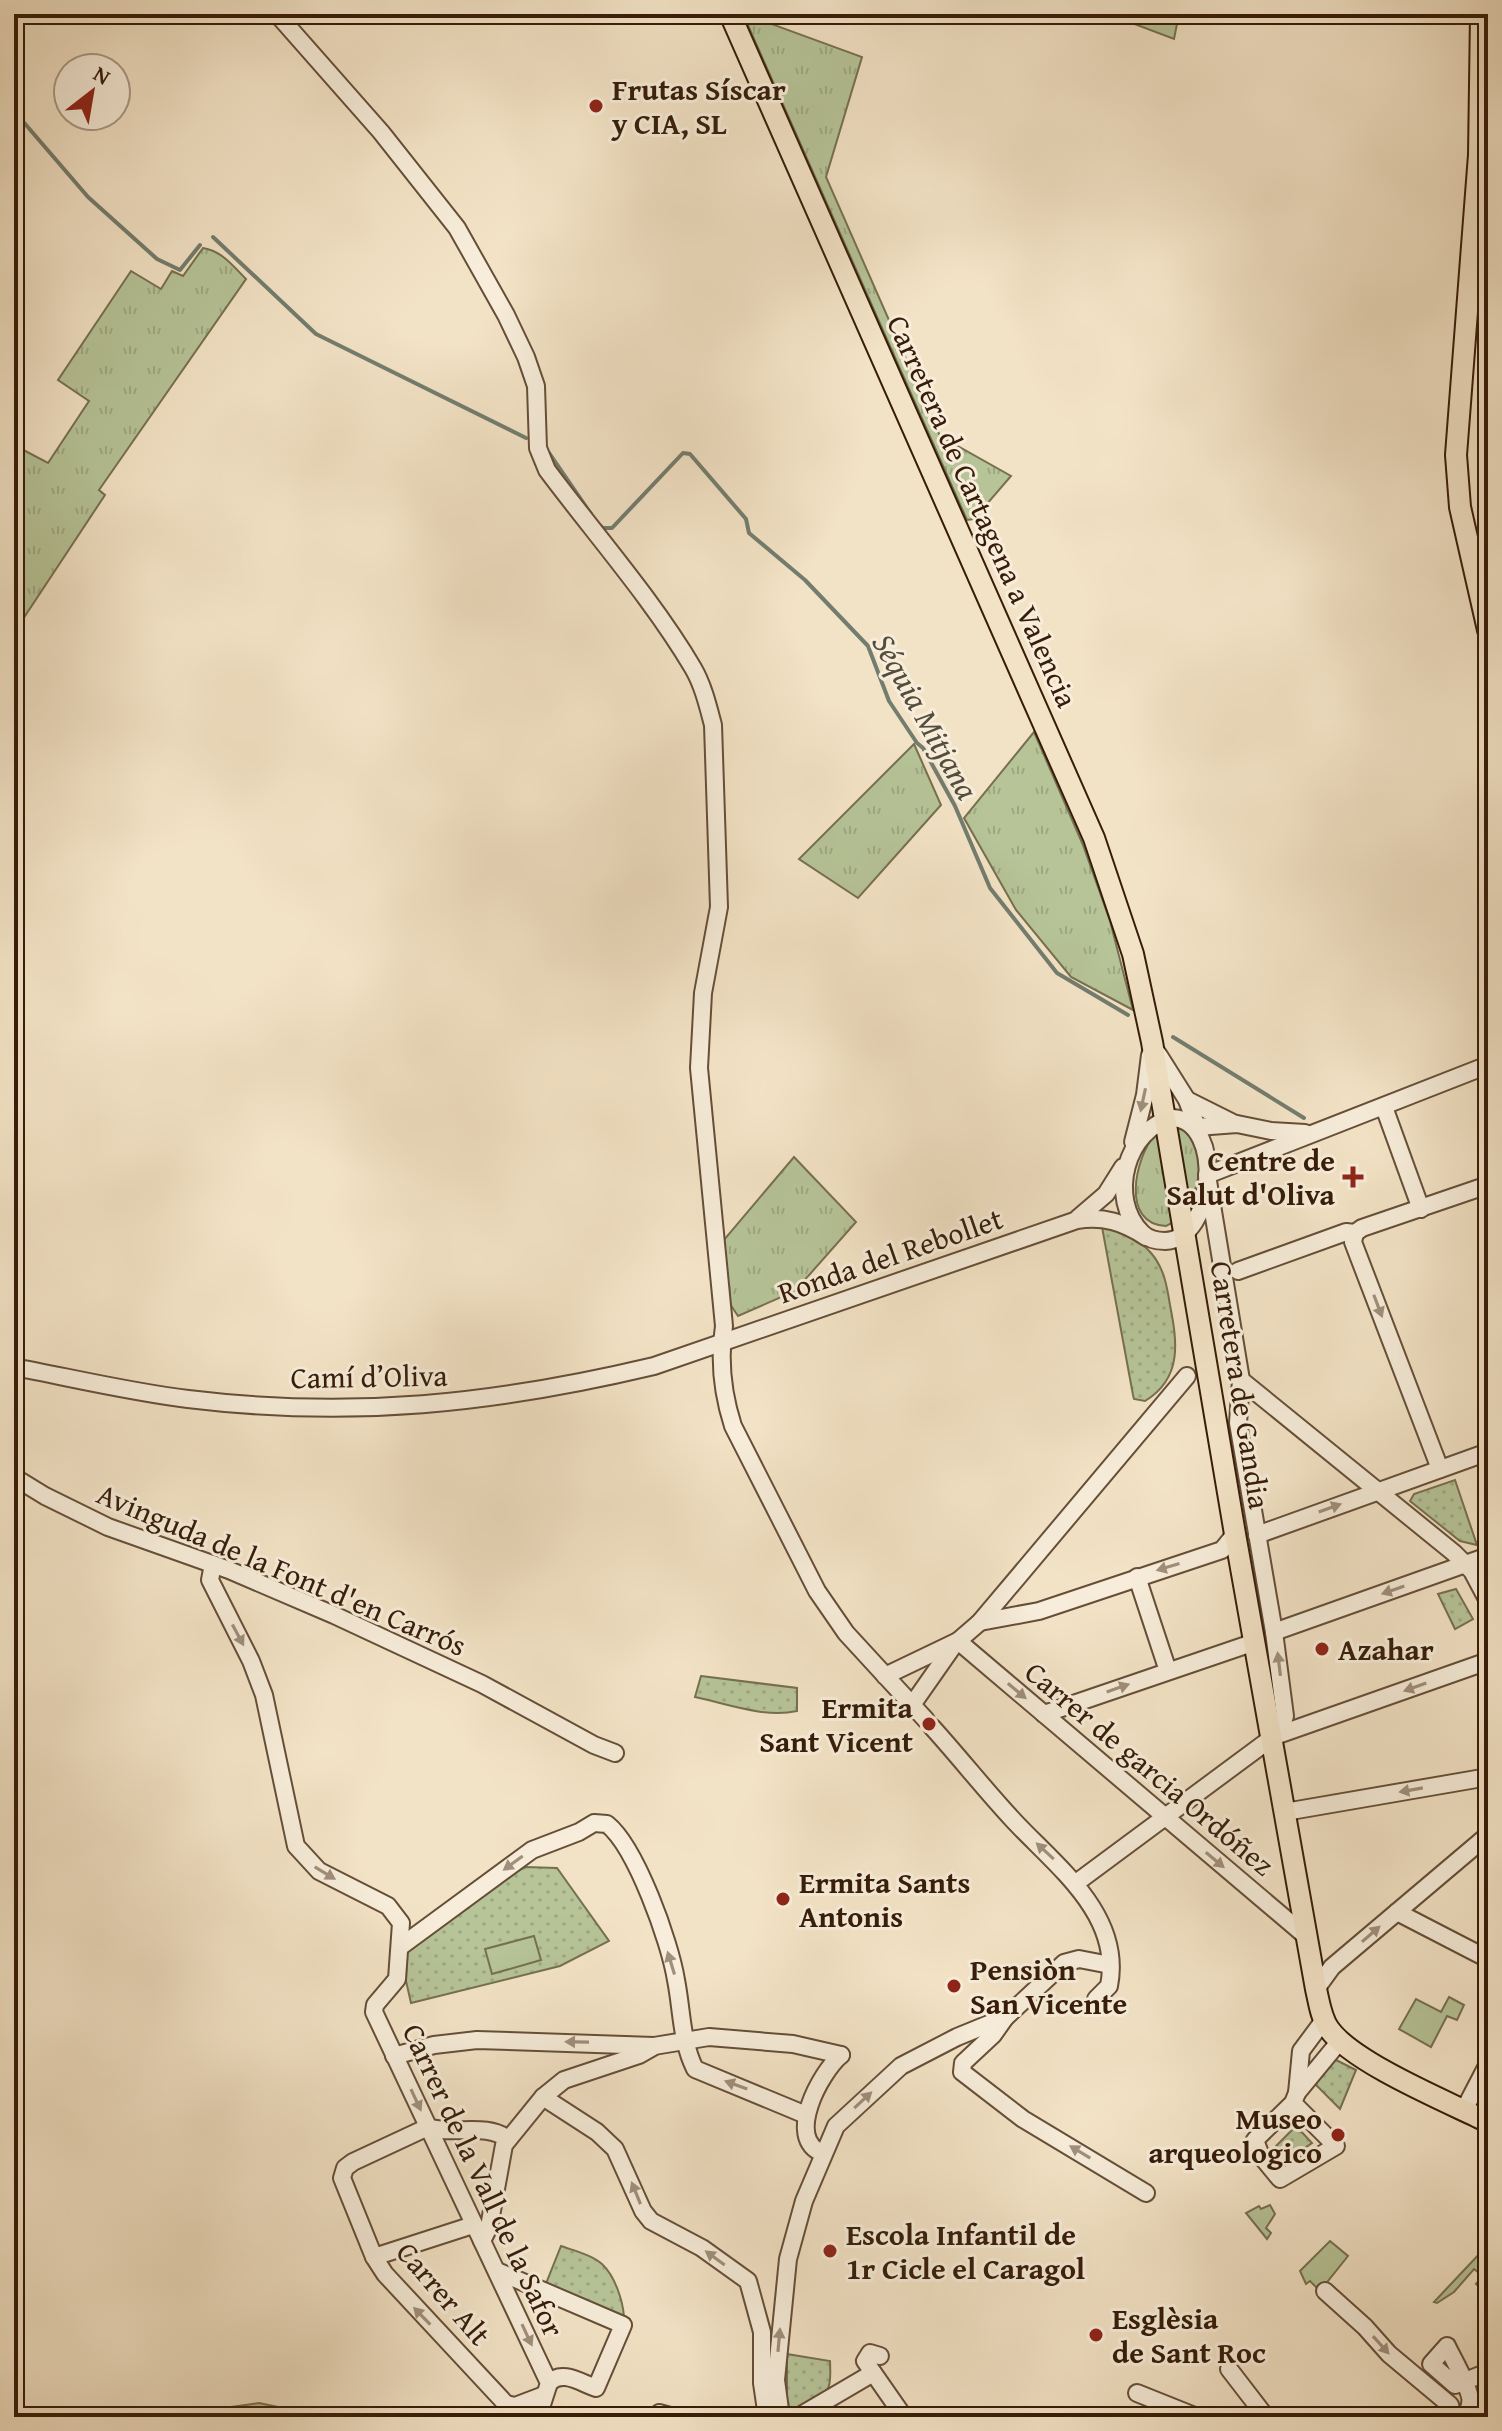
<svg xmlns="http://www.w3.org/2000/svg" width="1502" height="2431" viewBox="0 0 1502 2431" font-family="'Gentium Book Plus',serif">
  <defs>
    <pattern id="grass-tufts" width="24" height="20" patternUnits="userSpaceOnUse" patternTransform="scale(2)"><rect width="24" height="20" fill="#b6c498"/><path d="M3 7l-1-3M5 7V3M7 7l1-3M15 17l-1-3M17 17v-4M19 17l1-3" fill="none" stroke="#9da882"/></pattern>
    <pattern id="forest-firs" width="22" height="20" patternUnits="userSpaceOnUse" patternTransform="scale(2)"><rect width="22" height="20" fill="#b6c498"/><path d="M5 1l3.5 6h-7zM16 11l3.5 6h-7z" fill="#9da882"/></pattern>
    <pattern id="park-dots" width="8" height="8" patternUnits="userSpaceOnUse" patternTransform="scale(2)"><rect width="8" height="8" fill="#b6c498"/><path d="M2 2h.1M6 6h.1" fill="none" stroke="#9da882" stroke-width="1.8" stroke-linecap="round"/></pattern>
  </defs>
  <rect width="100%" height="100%" fill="#f3e3c6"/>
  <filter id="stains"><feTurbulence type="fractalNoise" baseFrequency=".0025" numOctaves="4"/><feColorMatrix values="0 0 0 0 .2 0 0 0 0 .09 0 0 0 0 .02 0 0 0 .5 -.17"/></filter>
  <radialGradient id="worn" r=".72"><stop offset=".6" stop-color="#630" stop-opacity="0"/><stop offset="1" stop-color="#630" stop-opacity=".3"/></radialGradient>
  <!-- grass -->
  <g fill="url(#grass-tufts)" stroke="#767050" stroke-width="2">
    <polygon points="743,14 756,14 755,18 862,57 826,177 940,436 1011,476 974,519 967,520"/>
    <polygon points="1108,14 1179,14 1174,39"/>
    <path d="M203 248C222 251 233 266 246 279L99 490 105 495 23 619 14 615V445L48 463 89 401 58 380 131 271 161 289 172 271 183 276Z"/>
    <polygon points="1034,732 1083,845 1110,921 1133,1010 1071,977 1016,910 964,818"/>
    <polygon points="914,744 941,805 858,898 799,859"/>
    <path d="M1177 1129H1184C1204 1155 1203 1170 1191 1201L1188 1200Z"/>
    <path d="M1155 1134H1159L1174 1222 1166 1226C1120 1224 1135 1158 1155 1134Z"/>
    <polygon points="794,1157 856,1222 795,1291 738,1316 724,1295 723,1241"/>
  </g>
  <!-- forest -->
  <polygon fill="url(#forest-firs)" stroke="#767050" stroke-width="2" points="259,2403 321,2416 324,2417 216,2417 224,2408"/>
  <!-- park -->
  <g fill="url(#park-dots)" stroke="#767050" stroke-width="2">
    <path d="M1102 1227C1120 1230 1138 1238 1151 1253 1164 1268 1167 1286 1170 1305 1177 1341 1183 1378 1145 1401L1134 1399 1133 1395Z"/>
    <polygon points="1455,1480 1477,1545 1460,1541 1410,1501 1414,1494"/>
    <polygon points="1456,1589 1473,1619 1455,1629 1438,1594"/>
    <path d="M701 1676 797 1688V1711C764 1718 728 1704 695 1697Z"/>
    <polygon points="525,1867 557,1868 609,1941 560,1966 411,2003 406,1981 407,1947 487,1888"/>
    <polygon points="1334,2059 1356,2070 1340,2109 1314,2083"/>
    <polygon points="1296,2126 1312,2143 1287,2160 1276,2146"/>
    <path d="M561 2246C575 2251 592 2255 602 2264 615 2276 623 2301 624 2317L543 2291Z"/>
    <path d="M787 2354 830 2361C831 2385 832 2391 811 2404 803 2409 796 2413 787 2414Z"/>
  </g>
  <!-- garden -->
  <g fill="#b6c498" stroke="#767050" stroke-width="2">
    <polygon points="534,1936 541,1960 492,1974 485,1949"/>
    <polygon points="1449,1997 1464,2005 1457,2020 1447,2016 1431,2047 1399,2029 1416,1999 1441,2012"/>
    <polygon points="1270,2205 1275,2214 1266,2228 1271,2233 1267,2239 1246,2213 1259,2206 1261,2209"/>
    <polygon points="1330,2241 1348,2256 1320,2291 1310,2281 1306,2284 1300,2271"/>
    <polygon points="1482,2251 1488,2255 1488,2283 1482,2289 1476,2284 1483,2276 1474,2269 1454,2292 1437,2303 1434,2302"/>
  </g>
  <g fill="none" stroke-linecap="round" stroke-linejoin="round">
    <!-- stream -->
    <g stroke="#737d6f" stroke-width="4">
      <polyline points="14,111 88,197 157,259 180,270 200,245"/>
      <polyline points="213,237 316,334 526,438"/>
      <polyline points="549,453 591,514"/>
      <polyline points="598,524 603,528 612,528 683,453 690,454 746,519 749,533 805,580 868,646 889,701 917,743 923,748 955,806 990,888 1057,973 1128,1015"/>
      <polyline points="1173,1037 1304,1118"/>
    </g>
    <!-- minor casing -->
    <g stroke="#654e38" stroke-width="20">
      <g id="minor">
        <path d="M277 14 381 132 457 228 506 315 526 357 536 386 538 448 547 470C594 533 653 600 693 668 703 685 708 706 713 725L719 907 703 993 699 1068 724 1326C719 1359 723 1395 733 1426L817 1591 846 1633 926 1720"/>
        <polyline points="1158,1054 1187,1100 1197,1127 1237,1124 1271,1131 1305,1133"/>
        <polyline points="1187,1100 1235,1124"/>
        <polyline points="1384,1107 1421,1209"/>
        <path d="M1173 1118C1225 1121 1215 1240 1165 1241 1156 1241 1148 1239 1142 1233 1107 1199 1126 1128 1173 1118Z"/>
        <polyline points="1133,1142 1145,1095 1150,1055"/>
        <polyline points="1078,1218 1106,1194 1123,1167"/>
        <polyline points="1355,1233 1353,1242 1440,1469"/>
        <polyline points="1238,1271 1346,1232 1355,1233 1362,1228 1488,1185"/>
        <path d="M14 1367C72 1378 130 1392 188 1399 352 1419 494 1404 654 1366L1077 1220C1104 1216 1123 1222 1146 1237"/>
        <polyline points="1241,1380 1454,1553 1472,1571 1488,1601"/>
        <polyline points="14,1477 45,1496 108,1527 229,1570 334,1615 482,1684 594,1745 615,1753"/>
        <polyline points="1257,1535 1488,1452"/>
        <polyline points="213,1564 210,1580 251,1661 264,1695 296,1846 319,1871 388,1906 401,1923 397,1979 375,2005 374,2012 549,2383 538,2417"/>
        <polyline points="1137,1577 1168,1671"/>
        <polyline points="980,1622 1039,1611 1222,1550 1235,1534"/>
        <polyline points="1274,1632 1488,1556"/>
        <polyline points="958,1641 1307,1937"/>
        <polyline points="885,1676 958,1641 980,1622 1187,1376"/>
        <polyline points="912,1705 954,1645"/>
        <polyline points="1044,1714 1255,1642"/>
        <path d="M932 1727C960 1758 986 1791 1014 1821 1056 1866 1123 1915 1109 1986L1096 1999"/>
        <polyline points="1275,1736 1488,1661"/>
        <polyline points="1285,1812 1488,1777"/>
        <polyline points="1076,1883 1273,1737 1281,1729 1285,1716 1274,1632 1238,1423 1241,1380 1207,1175 1488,1065"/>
        <polyline points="1397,1912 1488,1959"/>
        <path d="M400 1947 532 1850 579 1832 594 1823 607 1824C636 1847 670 1942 676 1980 682 2010 681 2041 695 2069L806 2115"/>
        <polyline points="1316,1989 1332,1967 1488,1835"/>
        <polyline points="1005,2018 993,2035 963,2063 962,2072 1023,2119 1146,2193"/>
        <polyline points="394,2056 434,2045 477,2040 654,2046 709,2037 793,2044 841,2055"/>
        <polyline points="1297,2093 1301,2051 1324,2020"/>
        <polyline points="543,2097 597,2132 615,2149 643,2211 651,2221 702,2248 748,2281 762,2332 762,2383 767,2417"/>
        <polyline points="1293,2103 1336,2146 1280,2179 1261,2156 1255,2140 1293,2103 1297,2093 1339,2042"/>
        <polyline points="1464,2110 1488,2064"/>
        <path d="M508 2139C485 2122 454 2136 428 2127L353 2162 345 2168 342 2178 374 2257 385 2274 506 2404 515 2406 544 2395"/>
        <path d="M822 2153C785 2138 820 2073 841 2055"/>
        <polyline points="482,2241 489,2227 504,2145 543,2097 564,2080 639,2055 653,2047"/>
        <polyline points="374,2257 473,2225"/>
        <path d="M497 2271 623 2325 596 2388C581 2383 562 2369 549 2383"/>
        <polyline points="1325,2291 1365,2327 1389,2354 1450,2405 1453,2417"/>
        <polyline points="880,2356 870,2353 865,2361 904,2417"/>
        <polyline points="1229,2369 1266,2417"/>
        <polyline points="1137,2393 1197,2417"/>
        <polyline points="1470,2404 1488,2417"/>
        <polyline points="657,2417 659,2413 674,2417"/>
        <polyline points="781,2417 776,2380 788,2259 804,2201 836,2126 901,2066 957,2037 1006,2017 1064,1963 1079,1959 1110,1965"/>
        <polyline points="798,2417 873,2373"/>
        <path d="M1462 2417C1464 2415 1469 2409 1470 2406 1474 2394 1453 2359 1447 2346L1431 2364 1455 2385 1488 2372"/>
      </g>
    </g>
    <!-- major casing -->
    <g stroke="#361c09" stroke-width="24">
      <g id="major">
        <path d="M730 14 1094 838 1133 954 1152 1042 1235 1534 1316 1989C1319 2002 1321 2018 1329 2029 1353 2063 1448 2102 1488 2122"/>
        <polyline points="1481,14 1479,155 1456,455 1460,507 1488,630"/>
      </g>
    </g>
    <!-- minor -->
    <use href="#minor" stroke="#f7edda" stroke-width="16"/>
    <!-- major -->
    <use href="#major" stroke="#f3e3c6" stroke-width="20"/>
  </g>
  <!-- one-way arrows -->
  <defs><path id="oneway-solid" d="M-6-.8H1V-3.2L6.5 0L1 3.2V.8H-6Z" transform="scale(2)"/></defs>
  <g fill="#a08f7c">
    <use href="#oneway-solid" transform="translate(1143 1100) rotate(102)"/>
    <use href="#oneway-solid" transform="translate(1378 1306) rotate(69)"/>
    <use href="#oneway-solid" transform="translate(1330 1508) rotate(-20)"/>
    <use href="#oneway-solid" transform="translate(1168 1567) rotate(163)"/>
    <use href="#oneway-solid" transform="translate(1393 1590) rotate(161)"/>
    <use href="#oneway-solid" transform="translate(238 1635) rotate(62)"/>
    <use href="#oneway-solid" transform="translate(1279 1664) rotate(-97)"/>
    <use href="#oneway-solid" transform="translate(1415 1687) rotate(160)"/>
    <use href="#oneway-solid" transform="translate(1118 1688) rotate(-19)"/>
    <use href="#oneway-solid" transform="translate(1017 1691) rotate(40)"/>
    <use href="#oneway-solid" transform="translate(1411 1790) rotate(170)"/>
    <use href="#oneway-solid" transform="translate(1045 1851) rotate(-137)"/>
    <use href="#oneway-solid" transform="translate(1215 1860) rotate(40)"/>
    <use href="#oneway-solid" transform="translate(513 1863) rotate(144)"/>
    <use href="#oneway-solid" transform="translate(325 1873) rotate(31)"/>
    <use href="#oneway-solid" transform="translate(1371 1934) rotate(-41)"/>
    <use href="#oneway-solid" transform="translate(671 1963) rotate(-107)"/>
    <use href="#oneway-solid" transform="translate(577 2042) rotate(-179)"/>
    <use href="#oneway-solid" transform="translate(736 2085) rotate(-160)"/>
    <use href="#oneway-solid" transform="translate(416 2100) rotate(65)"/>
    <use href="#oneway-solid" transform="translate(863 2100) rotate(-43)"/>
    <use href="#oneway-solid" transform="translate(1080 2152) rotate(-149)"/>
    <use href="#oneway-solid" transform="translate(636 2193) rotate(-112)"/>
    <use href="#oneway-solid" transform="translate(715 2258) rotate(-144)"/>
    <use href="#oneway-solid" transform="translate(422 2316) rotate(-134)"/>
    <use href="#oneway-solid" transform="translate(527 2335) rotate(65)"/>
    <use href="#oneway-solid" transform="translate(779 2340) rotate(-85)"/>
    <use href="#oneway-solid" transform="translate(1381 2345) rotate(48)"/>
  </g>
  <!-- markers -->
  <g fill="#8f2418" stroke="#f7edda" stroke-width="3">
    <circle cx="596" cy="106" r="8"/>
    <path d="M1349 1165h8v8h8v8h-8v8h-8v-8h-8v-8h8z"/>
    <circle cx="1322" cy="1649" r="8"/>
    <circle cx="929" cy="1724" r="8"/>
    <circle cx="783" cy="1899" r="8"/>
    <circle cx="954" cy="1986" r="8"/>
    <circle cx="1338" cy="2135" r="8"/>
    <circle cx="830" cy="2251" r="8"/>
    <circle cx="1096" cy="2335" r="8"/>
  </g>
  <g text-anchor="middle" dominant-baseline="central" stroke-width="6" stroke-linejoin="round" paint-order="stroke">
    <!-- poi labels -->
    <g font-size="30" font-weight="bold" fill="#361c09" stroke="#f7edda" text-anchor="start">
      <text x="612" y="89">Frutas Síscar<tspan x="612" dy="34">y CIA, SL</tspan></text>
      <text x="1335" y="1160" text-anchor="end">Centre de<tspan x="1335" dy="34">Salut d'Oliva</tspan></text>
      <text x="1338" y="1649">Azahar</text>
      <text x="913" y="1707" text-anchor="end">Ermita<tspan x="913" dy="34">Sant Vicent</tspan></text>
      <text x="799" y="1882">Ermita Sants<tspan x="799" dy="34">Antonis</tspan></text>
      <text x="970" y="1969">Pensiòn<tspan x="970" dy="34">San Vicente</tspan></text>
      <text x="1322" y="2118" text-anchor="end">Museo<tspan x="1322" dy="34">arqueologico</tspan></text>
      <text x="846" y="2234">Escola Infantil de<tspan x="846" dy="34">1r Cicle el Caragol</tspan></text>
      <text x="1112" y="2318">Esglèsia<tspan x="1112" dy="34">de Sant Roc</tspan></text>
    </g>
    <!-- street labels -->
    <g font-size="30" fill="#361c09" stroke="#f7edda">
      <text transform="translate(983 511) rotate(66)">Carretera de Cartagena a Valencia</text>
      <text transform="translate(890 1255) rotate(-19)">Ronda del Rebollet</text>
      <text transform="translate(369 1376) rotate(-1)">Camí d’Oliva</text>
      <text transform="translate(1241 1385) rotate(81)">Carretera de Gandia</text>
      <text transform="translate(282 1569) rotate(23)">Avinguda de la Font d'en Carrós</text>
      <text transform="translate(1150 1768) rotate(40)">Carrer de garcia Ordóñez</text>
      <text transform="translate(484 2180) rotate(65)">Carrer de la Vall de la Safor</text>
      <text transform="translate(444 2293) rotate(49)">Carrer Alt</text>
    </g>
    <!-- water labels -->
    <g font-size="32" font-style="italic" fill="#544d3c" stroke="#f7edda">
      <text transform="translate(926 716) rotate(61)">Séquia Mitjana</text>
    </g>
  </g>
  <!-- margin -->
  <rect width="1502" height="2431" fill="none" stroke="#f3e3c6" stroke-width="48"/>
  <rect x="16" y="16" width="1470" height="2399" fill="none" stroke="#361c09" stroke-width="4"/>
  <rect x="24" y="24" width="1454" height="2383" fill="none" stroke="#361c09" stroke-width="2"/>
  <!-- north arrow -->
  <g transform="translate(92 92) rotate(31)"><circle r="38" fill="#f7edda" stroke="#aa9986" stroke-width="2"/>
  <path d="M0-6L14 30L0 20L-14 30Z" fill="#8f2418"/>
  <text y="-12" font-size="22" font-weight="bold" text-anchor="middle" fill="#361c09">N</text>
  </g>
  <rect width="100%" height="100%" filter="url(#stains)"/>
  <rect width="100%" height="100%" fill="url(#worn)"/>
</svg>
